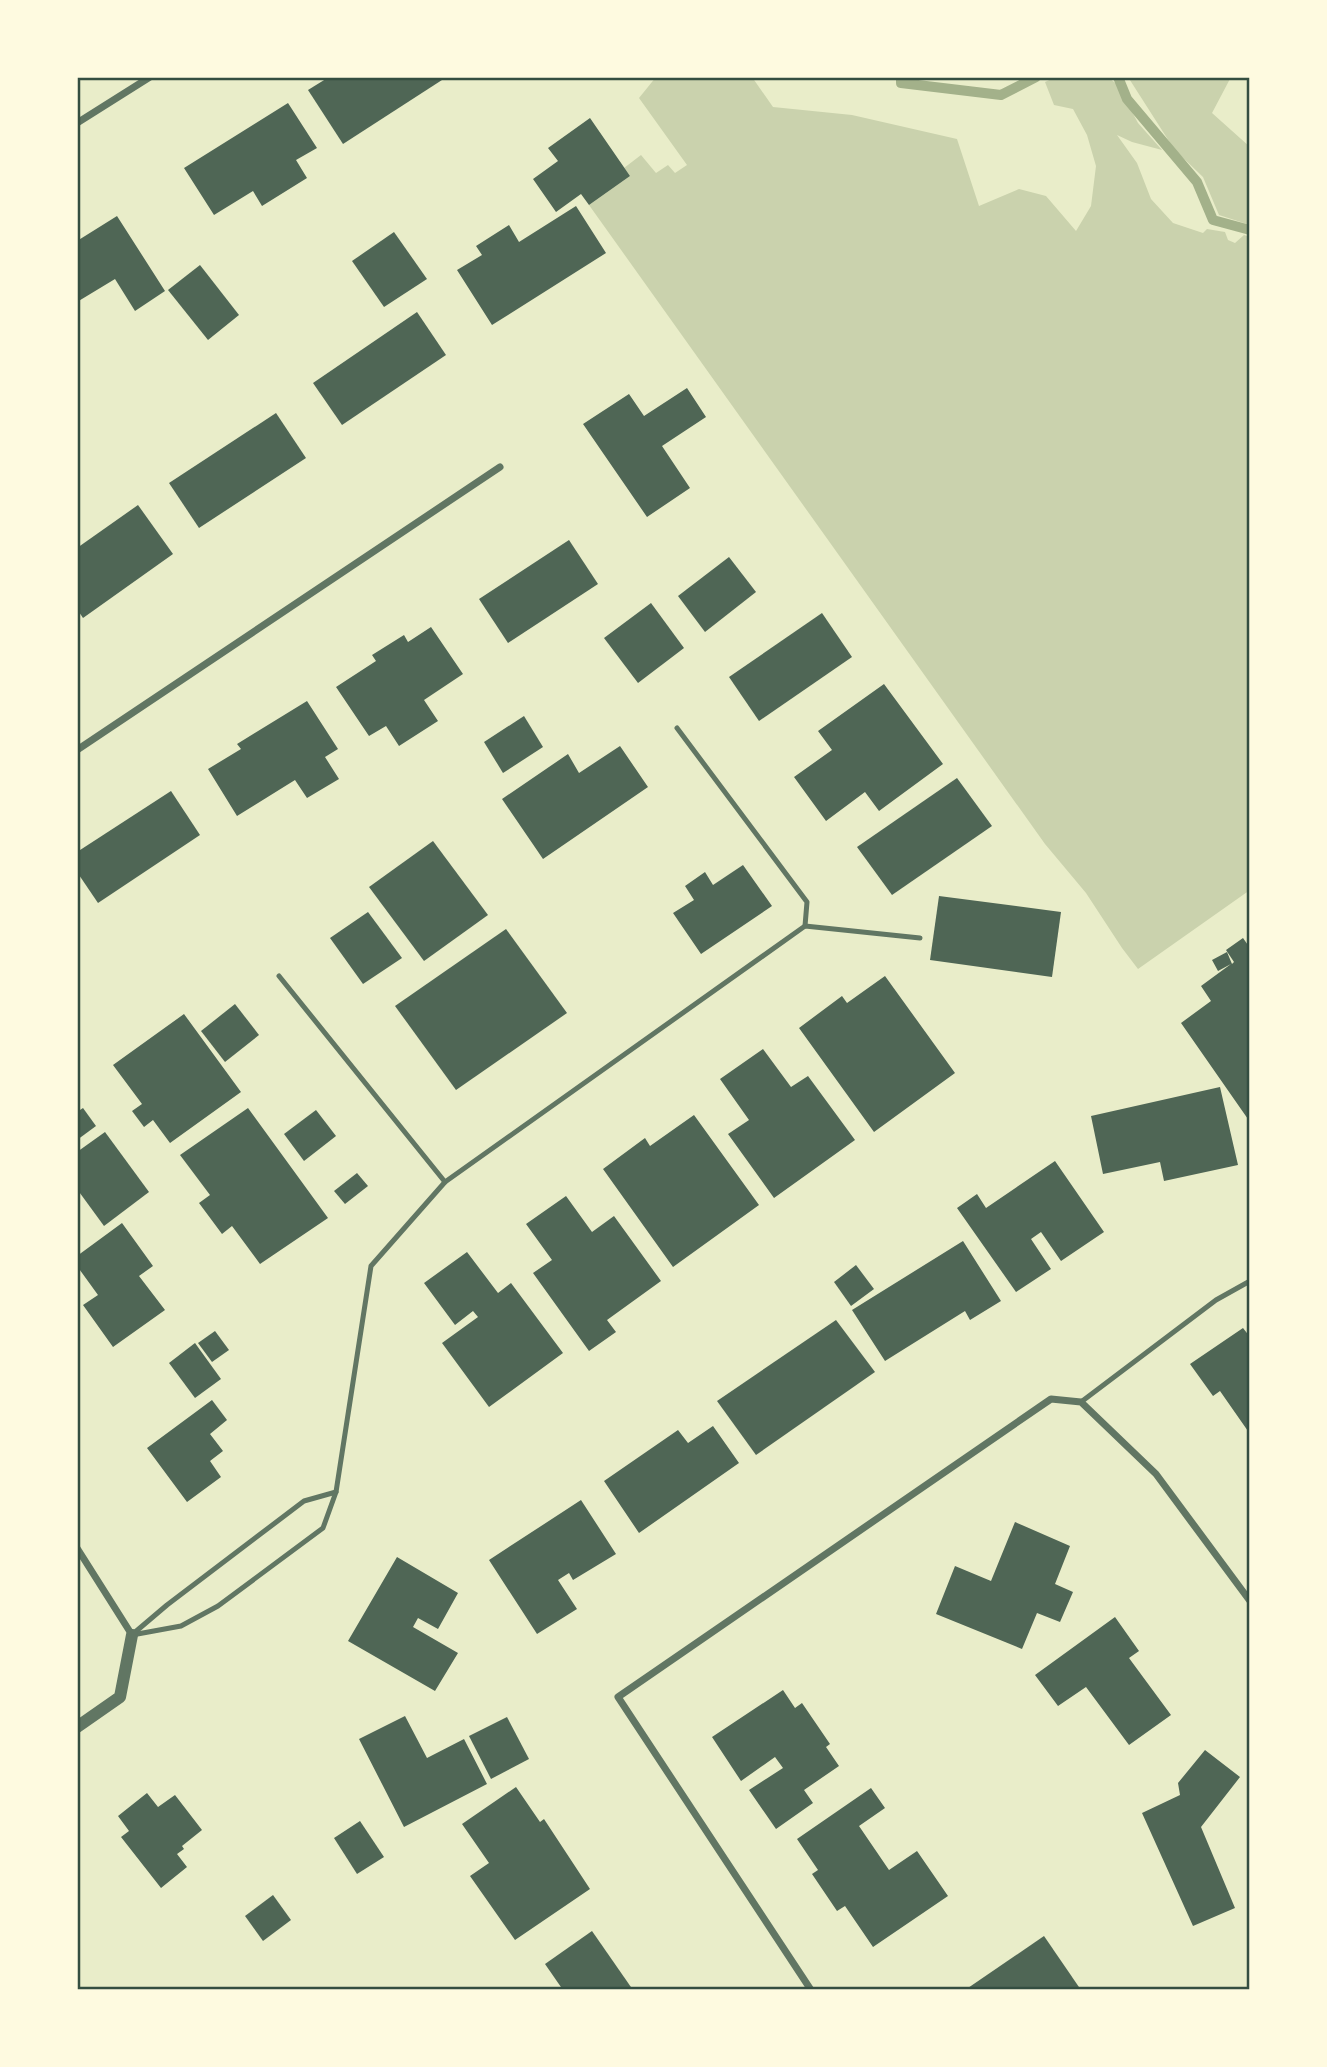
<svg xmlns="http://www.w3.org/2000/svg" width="1327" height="2067" viewBox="0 0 1327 2067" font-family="'Fira Sans',sans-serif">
  <rect width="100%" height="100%" fill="#e9edc9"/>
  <!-- green -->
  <g fill="#cad2ad">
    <polygon points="656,77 752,77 773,107 852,115 957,139 979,206 1019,189 1046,196 1076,231 1091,206 1096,166 1087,135 1073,109 1054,105 1045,82 1056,77 1107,77 1117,84 1138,123 1162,150 1132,142 1117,135 1137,163 1151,199 1173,223 1203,233 1207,229 1225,232 1228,240 1235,243 1244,235 1250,237 1250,890 1138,969 1122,948 1086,893 1045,844 589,205 630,176 624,168 641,155 656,173 668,165 675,173 687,165 639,98"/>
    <polygon points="1128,77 1231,77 1212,113 1250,147 1250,225 1219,215 1203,177 1174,149"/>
  </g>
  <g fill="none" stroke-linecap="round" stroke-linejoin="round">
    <!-- stream -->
    <g stroke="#a3b18a" stroke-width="10">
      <polyline points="901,77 901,83 1001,95 1036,77"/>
      <polyline points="1118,77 1127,99 1197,182 1213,220 1250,230"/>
    </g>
  </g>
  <!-- building -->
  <g fill="#4f6655">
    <polygon points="329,77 440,77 442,80 343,144 308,90"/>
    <polygon points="288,103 317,148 296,160 307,178 262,206 253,191 214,215 184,168"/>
    <polygon points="590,118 630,176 589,205 581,194 556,212 533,179 558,161 548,148"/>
    <polygon points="576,206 606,253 492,325 457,270 482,255 476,246 509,225 519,242"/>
    <polygon points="117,216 165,291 135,311 115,279 77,302 77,241"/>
    <polygon points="394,232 427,279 384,307 352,261"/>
    <polygon points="200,265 239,315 208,340 168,290"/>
    <polygon points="417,312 446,355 342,425 313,383"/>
    <polygon points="687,388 706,417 662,446 690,488 647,517 583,424 629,394 644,416"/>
    <polygon points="276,413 306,458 199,528 169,483"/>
    <polygon points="138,505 173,554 83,618 77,609 77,548"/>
    <polygon points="569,540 598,584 508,643 479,599"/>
    <polygon points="729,557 756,592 705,632 678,596"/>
    <polygon points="651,603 684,648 638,683 604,638"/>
    <polygon points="822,613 852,657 759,721 729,677"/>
    <polygon points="431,627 463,674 424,700 438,721 399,746 386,726 369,736 336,687 376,661 372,655 404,635 408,642"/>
    <polygon points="884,684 943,764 879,811 865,792 826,821 794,777 832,750 818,731"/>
    <polygon points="307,701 338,749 325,757 339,779 307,798 295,780 237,816 208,769 241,749 237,744"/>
    <polygon points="524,716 543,747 503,773 484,742"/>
    <polygon points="620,746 648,787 543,859 502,799 568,754 579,773"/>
    <polygon points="957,778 992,826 892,895 857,847"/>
    <polygon points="171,791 200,835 98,903 77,872 77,852"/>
    <polygon points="433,841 488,915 424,961 369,887"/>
    <polygon points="743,865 772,906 701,954 673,913 694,900 685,886 705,872 713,885"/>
    <polygon points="939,896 1061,912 1052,977 930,960"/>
    <polygon points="368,912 402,958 363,984 330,938"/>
    <polygon points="506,929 567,1013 456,1090 395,1006"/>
    <polygon points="1243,938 1250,948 1250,1122 1181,1023 1211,1001 1201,986 1231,964 1218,971 1212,960 1227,952 1232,964 1234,962 1226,950"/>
    <polygon points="885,976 955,1073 874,1132 799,1028 842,996 847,1003"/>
    <polygon points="235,1004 259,1035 225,1062 201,1031"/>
    <polygon points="184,1014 241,1092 170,1143 153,1120 144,1127 132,1111 142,1104 113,1065"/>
    <polygon points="763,1049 791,1087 808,1076 855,1140 774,1198 728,1134 749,1120 720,1079"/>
    <polygon points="1220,1087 1238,1165 1164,1181 1160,1162 1103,1174 1091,1116"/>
    <polygon points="83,1108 96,1126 77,1140 77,1112"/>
    <polygon points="248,1108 328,1218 260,1264 232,1226 222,1234 199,1203 210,1195 180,1155"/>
    <polygon points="316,1110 336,1136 304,1161 284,1134"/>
    <polygon points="694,1115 759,1205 673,1267 603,1169 645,1138 650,1146"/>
    <polygon points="105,1132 149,1192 104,1226 77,1189 77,1152"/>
    <polygon points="1055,1161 1104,1232 1061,1261 1041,1232 1031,1239 1051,1269 1016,1292 957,1208 977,1194 986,1208"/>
    <polygon points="357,1173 368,1186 345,1204 334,1191"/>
    <polygon points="566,1196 592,1232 614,1216 661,1281 607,1320 616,1332 589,1351 533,1273 552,1260 526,1224"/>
    <polygon points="122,1223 153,1266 139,1276 165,1310 113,1347 83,1305 98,1295 77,1266 77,1256"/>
    <polygon points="963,1241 1001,1301 970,1320 965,1311 885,1361 852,1310"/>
    <polygon points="467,1252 498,1293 511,1283 563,1353 489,1407 442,1343 478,1317 473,1311 455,1325 424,1283"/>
    <polygon points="856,1265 874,1289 851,1306 834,1282"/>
    <polygon points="836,1320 875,1372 756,1455 717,1401"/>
    <polygon points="1243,1328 1250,1337 1250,1434 1220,1391 1213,1396 1190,1364"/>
    <polygon points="215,1331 229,1350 212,1362 198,1343"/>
    <polygon points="195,1343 221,1379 195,1398 169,1363"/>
    <polygon points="212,1400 227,1420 210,1434 223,1451 210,1461 221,1477 187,1502 147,1448"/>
    <polygon points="713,1426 739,1463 639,1533 604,1481 678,1430 688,1443"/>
    <polygon points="581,1500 616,1554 573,1580 569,1573 558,1580 577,1609 537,1634 489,1560"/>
    <polygon points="1015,1522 1070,1546 1055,1584 1073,1592 1060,1622 1037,1613 1022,1649 936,1614 955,1566 991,1581"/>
    <polygon points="397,1557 458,1593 438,1629 418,1618 413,1627 458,1653 435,1691 348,1641"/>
    <polygon points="1115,1617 1139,1651 1129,1658 1171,1715 1129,1745 1086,1687 1058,1706 1035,1675"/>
    <polygon points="783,1690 795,1708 802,1703 830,1744 826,1747 839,1766 804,1790 813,1803 776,1829 749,1790 783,1768 775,1757 741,1781 712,1737"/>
    <polygon points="405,1716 427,1758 464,1739 487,1784 404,1827 359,1739"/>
    <polygon points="507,1717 529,1759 491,1779 469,1736"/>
    <polygon points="1205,1750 1240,1777 1201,1827 1235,1908 1193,1926 1142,1813 1180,1795 1178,1783"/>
    <polygon points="516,1787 540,1822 544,1819 590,1889 515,1940 470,1876 489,1863 462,1824"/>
    <polygon points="871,1788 885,1808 859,1826 889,1870 917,1851 948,1896 873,1947 845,1906 837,1911 812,1874 818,1870 797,1839"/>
    <polygon points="147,1793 158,1807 175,1795 202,1830 182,1846 184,1849 177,1854 187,1867 161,1888 121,1837 129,1831 118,1816"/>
    <polygon points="360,1821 384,1857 357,1874 334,1838"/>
    <polygon points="273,1895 291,1920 263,1941 245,1916"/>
    <polygon points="592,1931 633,1990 563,1990 545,1964"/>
    <polygon points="1044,1936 1081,1990 965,1990"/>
  </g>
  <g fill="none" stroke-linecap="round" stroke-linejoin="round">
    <!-- service -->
    <g stroke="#617663" stroke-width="5">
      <polyline points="677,728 807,902 805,926"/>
      <polyline points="279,976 445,1182"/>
      <polyline points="1081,1402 1216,1300 1250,1281"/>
      <polyline points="134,1633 167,1605 304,1501 336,1492"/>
      <polyline points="132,1635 181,1626 218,1606 323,1528 336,1492 371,1266 445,1182 805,926 920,938"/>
    </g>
    <!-- minor -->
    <g stroke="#617663" stroke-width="7">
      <polyline points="77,123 150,77"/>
      <polyline points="77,750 500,467"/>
      <polyline points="77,1548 132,1635"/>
      <polyline points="811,1990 618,1697 1051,1399 1081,1402 1156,1474 1250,1601"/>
    </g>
    <!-- tertiary -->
    <polyline stroke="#617663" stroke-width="12" points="77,1727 120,1697 132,1635"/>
  </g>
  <!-- border -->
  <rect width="1327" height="2067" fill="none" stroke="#fefae0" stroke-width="158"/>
  <rect x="79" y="79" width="1169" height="1909" fill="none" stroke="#344e41" stroke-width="2.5"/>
</svg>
